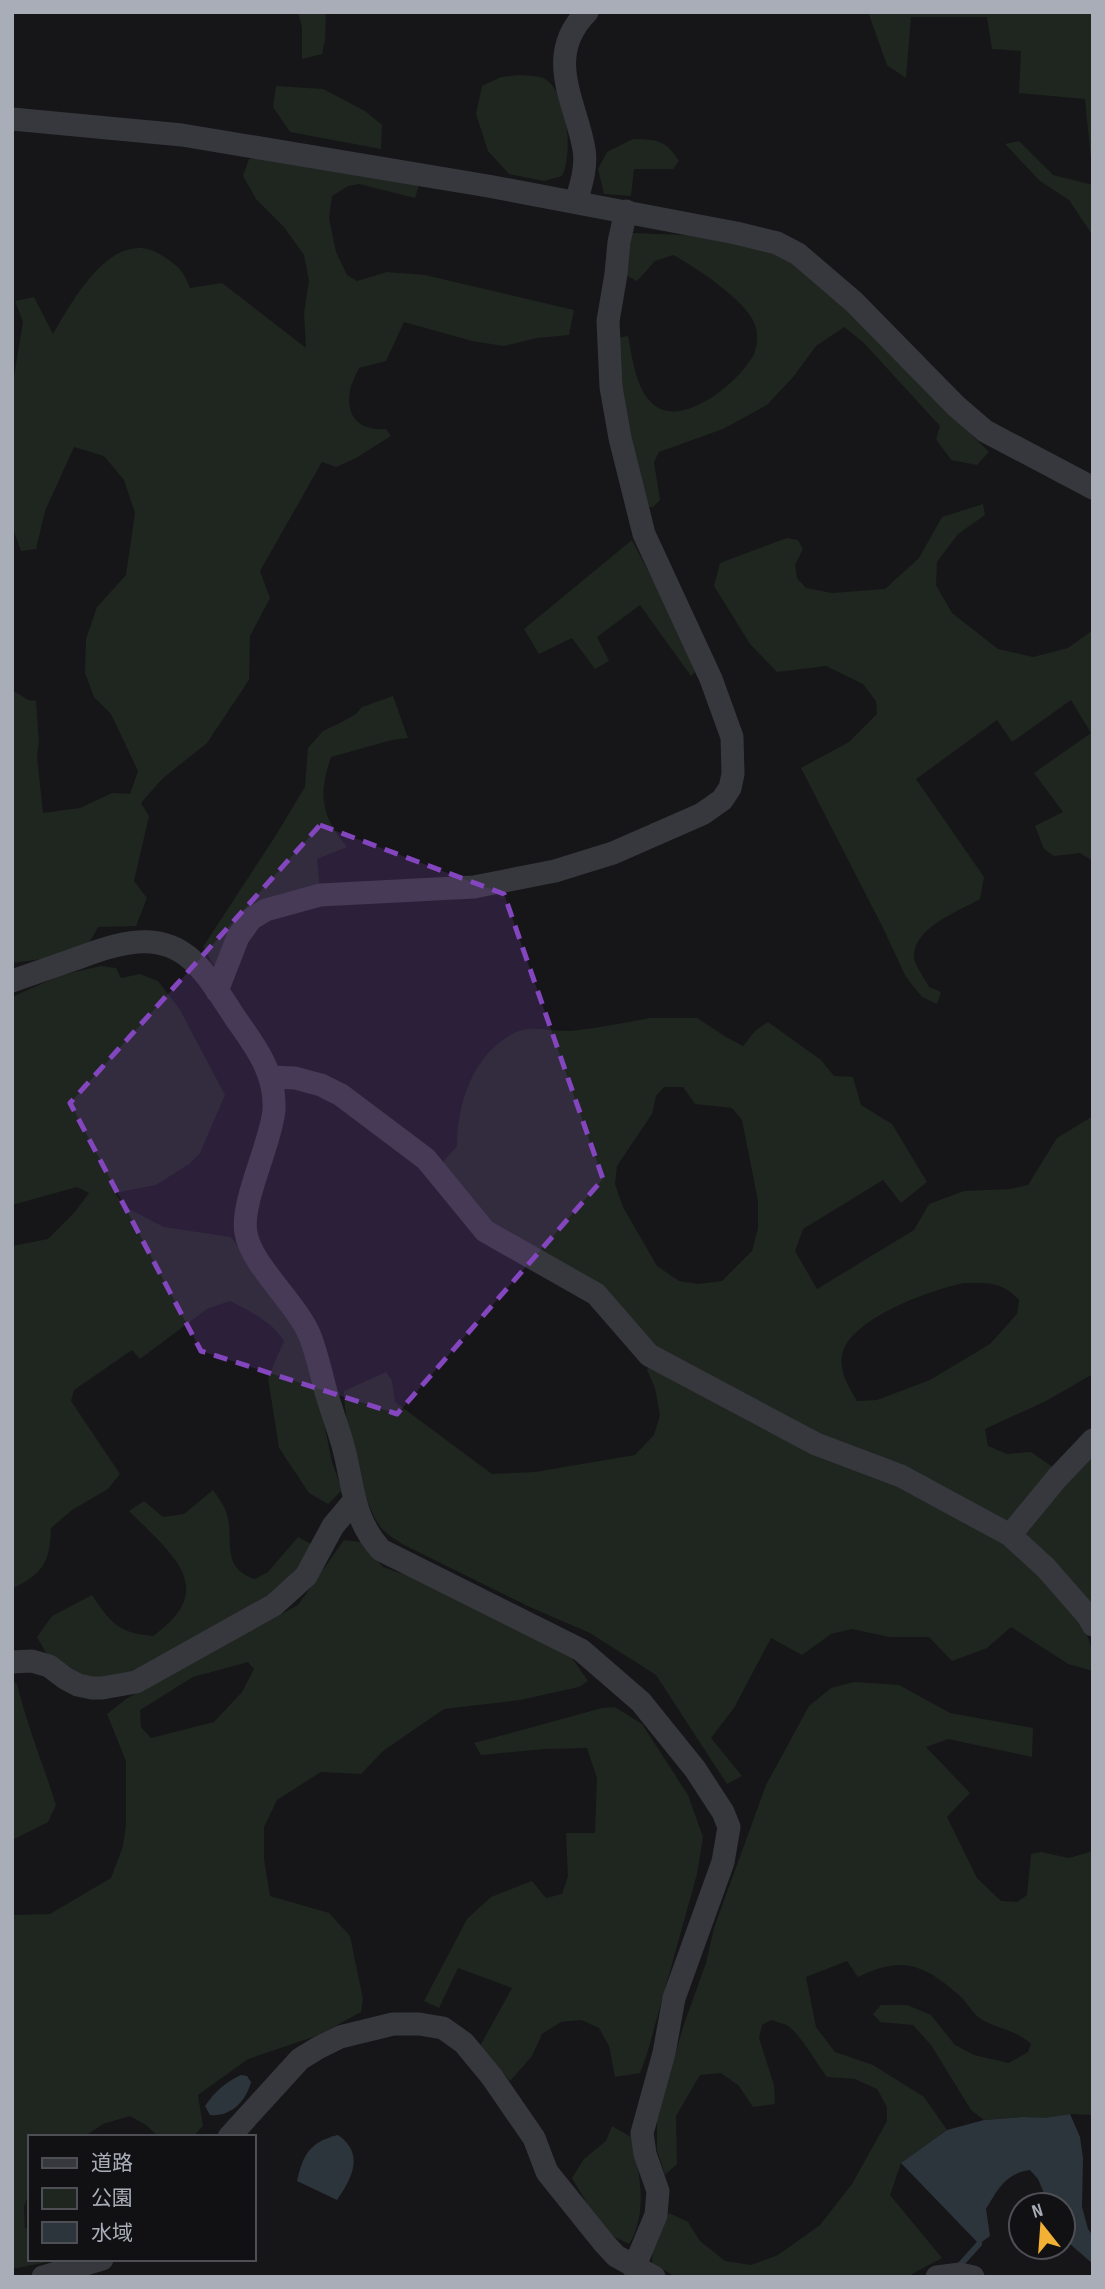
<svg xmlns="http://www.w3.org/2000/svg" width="1105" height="2289" viewBox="0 0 1105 2289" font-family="'Sofia Sans Condensed','Noto Sans JP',sans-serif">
  <rect width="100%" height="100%" fill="#161618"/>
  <!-- green -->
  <g fill="#1e261f" fill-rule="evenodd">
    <polygon points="298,12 326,12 325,40 322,54 302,59 302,27"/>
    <polygon points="868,12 1093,12 1093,180 1085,99 1019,93 1021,51 992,49 987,17 911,17 906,78 887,65"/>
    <path d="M518 75C526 76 539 75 545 79 569 94 573 153 562 176L544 181 509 174 488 151 476 114 482 86 501 77Z"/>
    <polygon points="276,86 323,89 365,111 382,125 381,149 290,132 273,107"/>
    <path d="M633 139C657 140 665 139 679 161L673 169H634L631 196 604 194 598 169 607 152Z"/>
    <polygon points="1019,141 1053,175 1093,185 1093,236 1069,200 1040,181 1005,144"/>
    <path d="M263 157 419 185 415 198 359 184 348 186 332 196 329 218 336 252 347 275 357 281 387 272 425 275 574 310 569 335 537 338 504 346 472 341 404 322 386 361 359 368C356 374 352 382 350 390 345 417 360 431 386 429L391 436 356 458 336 467 322 462 260 571 270 598 250 636 249 680 207 743 162 779 141 803 149 816 134 881 147 898 136 926 98 927C94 935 89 945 81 949 66 956 29 961 12 963V684L14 691 28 700 36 701 39 743 37 756 43 813 80 808 112 793 130 794 138 771 111 714 94 697 85 673 86 639 97 607 126 575 135 513 124 480 104 456 74 447 45 511 36 549 21 551 12 526V388L23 322 15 301 34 297 53 334C73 300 114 223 163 256 179 267 183 270 190 288L222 283 306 348 304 313 309 281 304 255 284 227 256 199 243 176 249 159Z"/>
    <path d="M632 233C673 235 732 234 769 251 819 274 865 325 903 365 931 395 960 423 989 452L977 465 951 460 936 439 940 426 863 342 844 327 816 346 794 376 767 405 723 429 659 452 654 462 660 500 653 507H642L627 436 616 338 628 336C633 359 635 389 654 405 684 429 741 380 754 354 757 348 758 335 756 328 752 304 694 266 673 255L655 261 637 281 626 275Z"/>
    <path d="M983 504 985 515 958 534 937 562 936 585 952 613 998 649 1033 657 1068 648 1093 630V861L1080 853 1054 856 1044 849 1035 826 1063 812 1034 773 1091 733 1071 700 1012 742 997 720 916 779 984 877 980 899C959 911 912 928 914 958 915 966 925 979 929 987L941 992 937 1004 922 997 906 977 883 928 801 768 849 742 877 714 876 701 863 684 826 666 777 672 750 644 714 586 720 563 787 538 798 540 803 549 795 565 797 578 806 588 832 593 885 589 919 558 942 517Z"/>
    <polygon points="632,540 699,668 691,676 640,605 597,637 609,661 595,669 572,638 539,654 524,629"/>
    <path d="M393 696 408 738 392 740 331 757C318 795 321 816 347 847L317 859 320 888 266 903 217 970 203 947 276 835 305 787 308 748 323 731 340 723 356 714 362 707Z"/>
    <path d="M101 966 116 968 121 978 140 974 158 981 179 1008 225 1095 200 1153 189 1164 156 1185 115 1193 125 1207 164 1227 231 1237 270 1289 305 1347 314 1374 332 1462 342 1490 328 1504 309 1493 279 1448 268 1378 284 1341C271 1321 251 1312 230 1301L207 1309 140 1359 132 1350 74 1390 71 1401 120 1474 108 1489 72 1510 51 1528C50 1563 43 1573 12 1589V1246L48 1239 74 1213 89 1193 77 1187 12 1205V997L61 975Z"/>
    <path d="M650 1018H697L726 1037 743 1046 756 1030 768 1022 821 1060 834 1076 853 1077 861 1105 892 1124 927 1182 901 1203 883 1180 803 1229 795 1251 817 1289 914 1230 929 1204 964 1191 1010 1189 1028 1185 1057 1138 1093 1116V1374L1046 1401 985 1429 988 1446 1007 1454 1031 1452 1070 1479 1093 1454V1633L1087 1634 1093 1654V1671L1068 1664 1011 1627 987 1648 952 1661 929 1637H889L852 1629 831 1634 802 1655 771 1638 734 1708 711 1738 742 1776 727 1784 656 1675 590 1633 532 1608 402 1544C397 1540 389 1536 384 1531 364 1512 344 1420 344 1391L386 1372 392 1381 395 1402 492 1474 535 1472 635 1455 654 1435 660 1415 655 1388 647 1370 658 1351 497 1228 442 1163 457 1146C457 1102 474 1052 516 1032 532 1025 554 1032 570 1031 597 1028 624 1023 650 1018ZM664 1087H683L695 1104 732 1108 742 1120 758 1201V1228L752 1251 722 1281 698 1284 679 1281 657 1266 623 1207 615 1184 617 1166 652 1114 656 1096ZM964 1283C988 1283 1002 1281 1019 1300L1017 1314 990 1344 930 1380 877 1400 857 1401C849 1388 839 1371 842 1355 850 1318 931 1290 964 1283Z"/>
    <path d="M213 1490C217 1496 222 1502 225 1509 237 1536 217 1567 255 1579L268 1572 298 1537 313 1545 299 1570 255 1607 135 1674 94 1681 46 1653 37 1637 52 1616 92 1595C111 1623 118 1633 153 1636 221 1588 170 1553 129 1511L144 1501 163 1517 184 1514Z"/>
    <path d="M344 1540 361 1542 383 1567 431 1584 572 1658 588 1681 579 1687 520 1700 444 1709 383 1751 361 1774 321 1772 277 1800 264 1827V1859L270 1896 329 1913 350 1936 363 1999 361 2012 319 2035 248 2059 198 2095 203 2126 193 2137H159L146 2125 130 2116 103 2124 84 2137H30V2190L24 2207 25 2228 30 2229V2259H62L12 2269V1915L50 1914 111 1878 123 1846 126 1825V1761L107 1714 126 1699 178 1669 298 1605ZM248 1662 254 1669 242 1692 214 1722 151 1738 141 1727 140 1710 193 1677Z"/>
    <path d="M12 1681 17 1684C27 1725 43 1764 56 1805L48 1822 12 1840Z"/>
    <path d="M854 1682 899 1685 950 1713 1033 1728 1032 1757 948 1739 926 1747 970 1793 947 1817 977 1878 1001 1901 1017 1902 1027 1895 1031 1854 1041 1852 1069 1858 1093 1851V2115L1070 2114 1045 2119 1024 2117 984 2120 971 2110 931 2045 913 2025 880 2022 873 2014 881 2005H907L931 2015 955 2045 974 2055 1009 2063 1028 2052 1031 2044C1016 2029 995 2029 978 2017 971 2011 967 2002 960 1996 924 1964 902 1955 858 1977L847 1961 806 1977 816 2027 835 2052 873 2065 924 2097 947 2130 901 2163 890 2195 942 2258 912 2274 913 2277H676L652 2263 653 2240 669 2213 688 2222 700 2241 725 2261 751 2265 778 2255 820 2225 852 2184 887 2121V2107L877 2089 855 2079 827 2077C816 2063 800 2034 788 2026 783 2023 776 2022 771 2020L762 2025 759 2038 774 2085 775 2104 753 2107 739 2086 721 2073 700 2075 676 2116 677 2164 665 2175 657 2150V2119L683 2027 706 1963 714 1928 766 1785 809 1706 831 1688Z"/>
    <polygon points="615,1707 642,1724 688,1795 703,1837 697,1874 647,2054 640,2073 615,2077 609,2046 599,2028 581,2020 561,2022 542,2034 532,2056 510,2081 480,2046 512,1988 458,1968 439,2008 424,2001 467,1919 491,1897 532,1881 546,1898 562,1894 568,1876 566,1833 595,1833 597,1778 587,1748 545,1749 481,1755 474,1743 602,1708"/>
    <path d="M612 2126 631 2137C639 2170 649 2212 629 2244L604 2232 572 2178 584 2159 606 2141Z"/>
  </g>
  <!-- water -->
  <g fill="#2c353c">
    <path d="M241 2075 247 2076 251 2082C246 2101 231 2117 210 2115L205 2106C215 2091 226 2082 241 2075Z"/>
    <path d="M1070 2114 1080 2137 1083 2158 1082 2207 1088 2229 1093 2236V2264L1063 2238V2205H1049L1038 2179 1030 2170C1006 2173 998 2189 986 2209L990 2236 979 2244 901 2163 947 2130 984 2120 1024 2117 1045 2118Z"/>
    <path d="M338 2135C365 2154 352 2178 337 2200L297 2181C303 2154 310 2142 338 2135Z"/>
  </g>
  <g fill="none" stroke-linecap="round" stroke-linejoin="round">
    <!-- stream -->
    <polyline stroke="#2c353c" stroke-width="6" points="961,2264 979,2244"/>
    <!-- minor -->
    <g stroke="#37383d" stroke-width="23">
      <polyline points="12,119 182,135 488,186 736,233 777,243 798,254 854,302 956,406 985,431 1093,488"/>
      <path d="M576 202C581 185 587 167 584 149 576 102 543 56 587 12"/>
      <path d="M12 981C32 974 52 967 72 960 112 946 156 927 192 960 209 976 223 999 236 1019 256 1047 276 1074 274 1110 271 1144 240 1203 246 1233 251 1265 296 1302 310 1336 317 1354 321 1373 326 1392 331 1409 337 1425 342 1442 354 1483 351 1517 381 1550L581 1650 641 1702 695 1769 723 1812 729 1827 723 1862 674 1998 664 2053 642 2133 645 2154 658 2191 656 2215 634 2268"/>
      <polyline points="217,991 238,937 251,919 266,910 320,895 474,887 555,871 613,853 702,814 722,800 730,788 733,774 732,737 711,679 644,534 620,438 611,387 608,321 616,274 619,242 626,211"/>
      <polyline points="270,1077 295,1078 321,1085 341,1095 426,1159 485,1231 596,1294 649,1355 816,1444 901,1476 1010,1535 1046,1568 1088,1616 1093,1625"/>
      <polyline points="1010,1535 1057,1478 1093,1440"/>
      <polyline points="12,1662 32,1661 49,1666 65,1678 78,1685 92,1688 102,1688 136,1682 274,1605 306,1576 333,1526 354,1501"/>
      <polyline points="229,2137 300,2059 318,2048 340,2037 393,2024 419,2024 443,2028 464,2043 492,2077 534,2138 547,2172 604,2243 616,2256 654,2277"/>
      <polyline points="43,2277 102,2259"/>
      <polyline points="937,2277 960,2274 973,2277"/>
    </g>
  </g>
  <!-- marked area -->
  <path fill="#8446be" fill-opacity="0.2" stroke="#8446be" stroke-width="5" stroke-dasharray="14 9" stroke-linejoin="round" d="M320 825 504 894 603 1179 397 1414 201 1351 70 1103Z"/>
  <!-- border -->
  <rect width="1105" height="2289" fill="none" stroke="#a8adb8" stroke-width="28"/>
  <!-- legend -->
  <rect x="28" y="2135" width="228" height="126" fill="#111113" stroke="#4d4f55" stroke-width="2"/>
  <rect x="42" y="2158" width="35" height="10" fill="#37383d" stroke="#4d4f55" stroke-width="2"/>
  <text x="91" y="2170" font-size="21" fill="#a8adb8">道路</text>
  <rect x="42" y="2188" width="35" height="21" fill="#1e261f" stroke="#4d4f55" stroke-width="2"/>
  <text x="91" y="2205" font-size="21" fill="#a8adb8">公園</text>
  <rect x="42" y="2222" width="35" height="21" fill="#2c353c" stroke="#4d4f55" stroke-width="2"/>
  <text x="91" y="2240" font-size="21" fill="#a8adb8">水域</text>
  <!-- north arrow -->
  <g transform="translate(1042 2226) rotate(343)"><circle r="33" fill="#111113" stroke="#4d4f55" stroke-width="2"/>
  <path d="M0-5L12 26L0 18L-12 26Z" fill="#f2b134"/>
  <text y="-10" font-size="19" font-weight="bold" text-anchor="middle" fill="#a8adb8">N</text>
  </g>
</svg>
